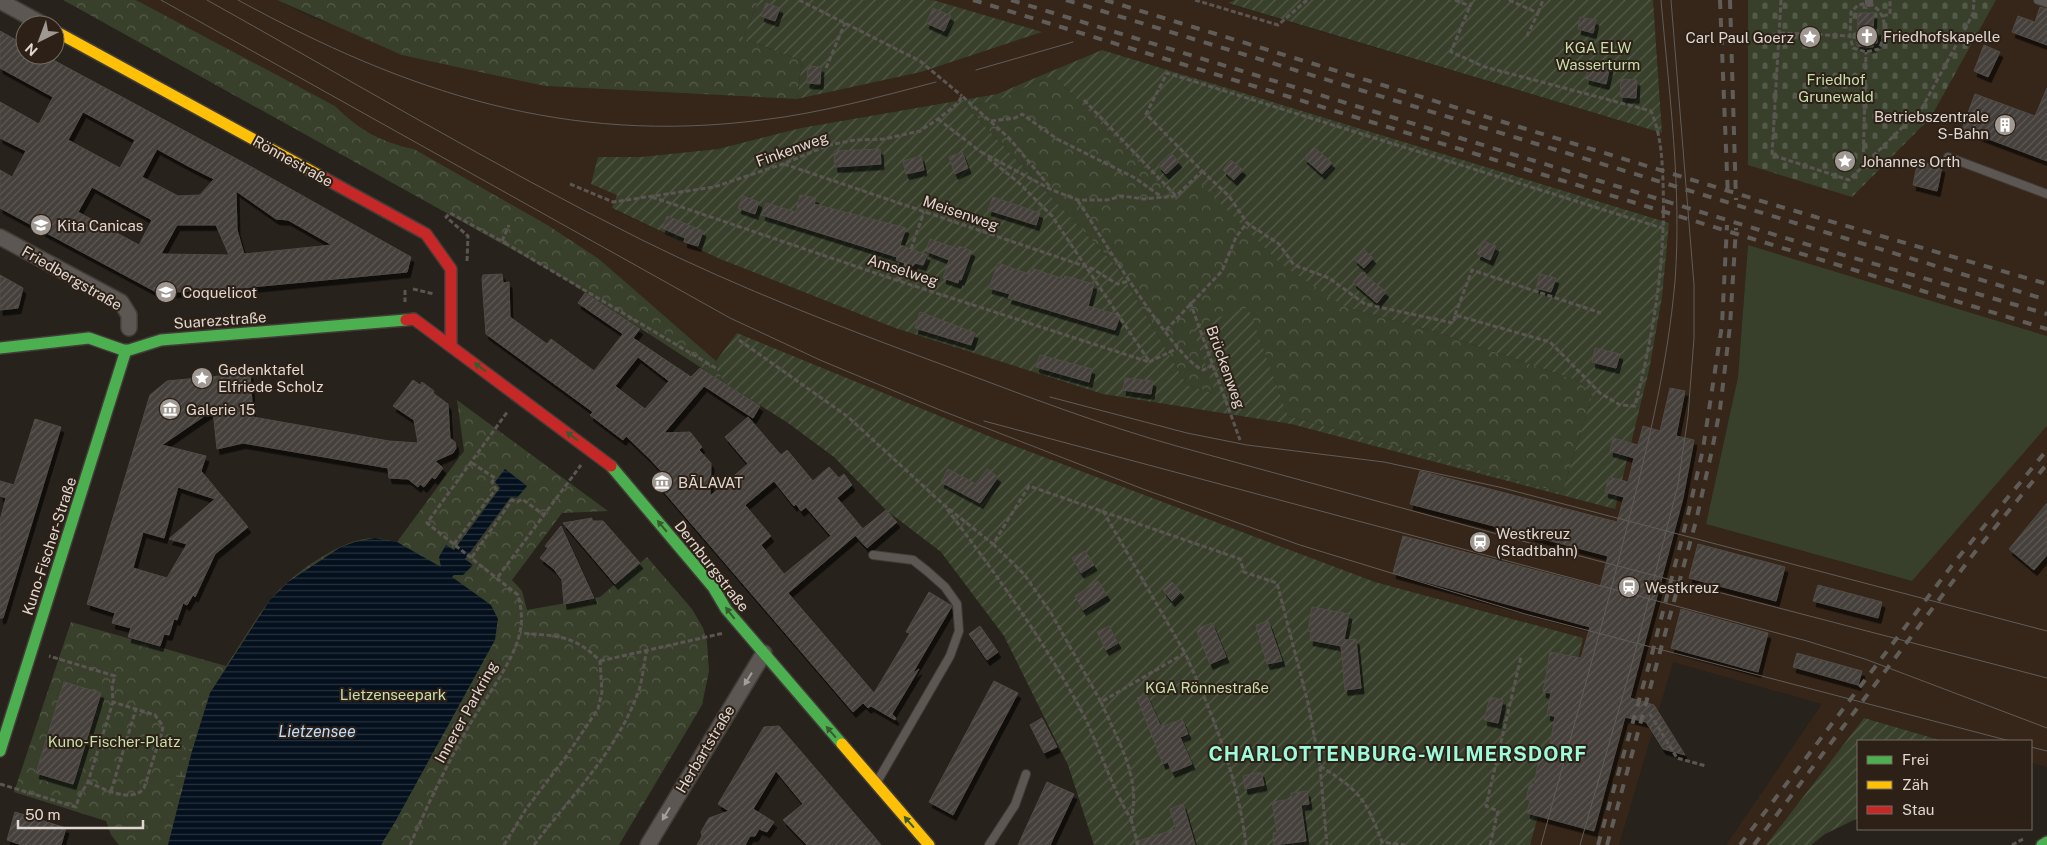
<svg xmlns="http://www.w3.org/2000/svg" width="2047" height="845" viewBox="0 0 2047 845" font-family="'Public Sans',sans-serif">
  <defs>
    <pattern id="forest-crowns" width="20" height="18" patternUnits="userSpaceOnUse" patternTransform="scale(1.25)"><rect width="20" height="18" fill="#38402c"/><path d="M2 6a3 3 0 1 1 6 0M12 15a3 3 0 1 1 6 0" fill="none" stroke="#545b4a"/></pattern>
    <pattern id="wetland-marsh" width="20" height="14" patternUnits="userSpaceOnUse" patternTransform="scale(1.25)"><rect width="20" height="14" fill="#38402c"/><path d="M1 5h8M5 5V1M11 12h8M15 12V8" fill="none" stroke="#545b4a"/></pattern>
    <pattern id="cemetery-stones" width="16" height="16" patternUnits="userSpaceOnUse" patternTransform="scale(1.25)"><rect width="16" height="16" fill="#38402c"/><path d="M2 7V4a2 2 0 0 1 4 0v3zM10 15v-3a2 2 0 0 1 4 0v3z" fill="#545b4a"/></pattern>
    <pattern id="garden-furrows" width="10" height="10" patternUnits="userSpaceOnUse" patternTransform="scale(1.25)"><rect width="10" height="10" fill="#38402c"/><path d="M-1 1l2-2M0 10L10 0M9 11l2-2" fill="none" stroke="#545b4a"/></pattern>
    <pattern id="water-rules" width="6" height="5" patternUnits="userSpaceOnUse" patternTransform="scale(1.25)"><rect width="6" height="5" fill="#04101d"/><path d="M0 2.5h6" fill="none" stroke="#28323d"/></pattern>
    <pattern id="building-hatch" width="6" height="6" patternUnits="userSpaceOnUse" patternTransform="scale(1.25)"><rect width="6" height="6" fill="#443f3a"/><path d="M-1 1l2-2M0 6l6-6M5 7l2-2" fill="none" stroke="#5f5a55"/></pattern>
    <filter id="shadow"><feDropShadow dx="3" dy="5.5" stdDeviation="0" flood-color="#0009"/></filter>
  </defs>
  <rect width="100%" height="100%" fill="#28221c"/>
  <!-- built -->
  <path fill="#362619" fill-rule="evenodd" d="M136 0H277L313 18 545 86 797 99 921 72 1041 32 933 0H1235L1229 4 1662 133 1653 0H1748V165L1931 117 1996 0H2047V336L1748 245 1738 377 1706 524 1912 581 2047 426V767L2031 763V741H1943L1864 718 1766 845H1726L1822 704 1673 662 1619 845H1530L1555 755 1582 638 1375 582 996 439 737 333 716 361 599 259 549 226 414 149 389 144 354 125 335 106ZM1102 50 1669 223 1649 370 1615 508 1291 424 1103 394 895 328 720 259 612 209 617 195 598 157H641L718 149 801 128 997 94Z"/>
  <!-- grass -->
  <polygon fill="#38402c" points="1748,245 2047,336 2047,426 1912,581 1706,524 1738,377"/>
  <!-- forest -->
  <g fill="url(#forest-crowns)">
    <path d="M63 0H136L335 106C359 130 380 142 414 149L549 226 599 259 716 361 723 382 560 276Z"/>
    <polygon points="277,0 759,0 743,38 802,61 797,99 545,86 402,55"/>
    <polygon points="1053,75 1179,202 1200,182 1230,212 1345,307 1433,331 1579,381 1592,396 1562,493 1288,416 1248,308 1216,394 1187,385 1118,268 966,106 998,100"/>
    <path d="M457 400 608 511 562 513 512 580 522 591 527 610 600 597 647 557 692 609 703 628 707 642 709 671 702 705 619 845H119L111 835 106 821 14 792 71 622 226 666C241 644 254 620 271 599 291 575 342 537 375 538 382 538 390 541 397 542L464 451Z"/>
  </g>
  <!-- wetland -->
  <polygon fill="url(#wetland-marsh)" points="196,738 178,807 173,800 169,779 184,757 187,745 191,740"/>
  <!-- cemetery -->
  <polygon fill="url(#cemetery-stones)" points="1748,0 1996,0 1931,117 1852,197 1748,165"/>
  <!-- garden -->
  <g fill="url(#garden-furrows)" fill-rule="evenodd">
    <polygon points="759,0 933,0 1042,32 921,72 797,99 802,61 743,38"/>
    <polygon points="1235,0 1653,0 1662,133 1228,3"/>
    <path d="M1102 50 1669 223 1662 297 1649 370 1615 509 1291 424 1103 394 895 328 720 259 612 208 617 195 591 184 598 157H641L718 149 801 128 997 94ZM1053 75 1179 203 1200 183 1281 264 1345 307 1433 331 1579 381 1592 396 1562 493 1288 416 1248 307 1192 327 1216 394 1187 385 1118 268 966 106 998 100Z"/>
    <polygon points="737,333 996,439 1375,582 1583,638 1555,755 1530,845 1094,845 1068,765 1004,636 941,552 886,510 834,457 788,423 723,382 716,361"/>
    <polygon points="1864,718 1943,741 1858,741 1858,818 1825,834 1811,845 1766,845"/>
  </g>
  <!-- water -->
  <polygon fill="url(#water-rules)" points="505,469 527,486 517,498 511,497 465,559 473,565 463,575 454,575 452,577 491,605 498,619 495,640 395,822 381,845 168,845 192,751 210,693 270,600 288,582 341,547 355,542 375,538 397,542 441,567 439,557 446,545 454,550 500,488 495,482"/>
  <!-- building -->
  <g fill="url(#building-hatch)" stroke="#514b46" fill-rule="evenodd" filter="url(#shadow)">
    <polygon points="766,3 780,8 775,21 761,16"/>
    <polygon points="2040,7 2047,9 2047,45 2012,32 2018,16 2035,22"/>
    <polygon points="933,8 951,16 944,31 926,23"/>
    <polygon points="1858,13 1874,13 1873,30 1878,30 1877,43 1873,43 1873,47 1857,46"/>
    <polygon points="1580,17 1596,20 1593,33 1578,29"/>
    <path d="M0 31 25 45V55H44L248 165 411 257 407 272 241 288 158 293 0 208V170L12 177 26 151 0 138V102L39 124 53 97 0 68ZM83 112 135 140 120 168 68 140ZM157 149 188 166 214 179 200 195 178 196 142 177ZM92 187 152 220 139 245 78 212ZM236 191 276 219 288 220 332 245 244 254 237 230ZM177 225H216L229 255 161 254Z"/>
    <polygon points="1984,45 2000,52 1988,77 1974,71"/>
    <polygon points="1590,61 1610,66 1606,84 1586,79"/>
    <polygon points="808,66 821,67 820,84 807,83"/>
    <polygon points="1621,79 1637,80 1636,98 1620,97"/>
    <polygon points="2047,88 2047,161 1962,129 1975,94 2035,116"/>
    <polygon points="1314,147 1332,163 1322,174 1304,158"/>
    <polygon points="880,149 881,164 835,167 834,151"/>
    <polygon points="962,152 968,168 955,174 949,157"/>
    <polygon points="1171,153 1179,162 1166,174 1158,165"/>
    <polygon points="921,156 924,170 906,174 903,161"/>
    <polygon points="1231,160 1243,170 1234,180 1223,170"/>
    <polygon points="1918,161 1942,167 1937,191 1913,185"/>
    <polygon points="800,195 816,198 814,204 906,228 900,245 927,255 923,265 915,263 913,266 896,260 897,257 762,215 766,203 796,212"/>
    <polygon points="743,196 759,202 755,214 738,208"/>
    <polygon points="993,197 1040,213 1036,225 988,210"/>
    <polygon points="667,216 703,231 698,246 684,242 685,238 662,228"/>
    <polygon points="930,239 958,249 959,246 972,251 961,280 959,279 958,283 943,278 949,260 926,251"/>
    <polygon points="1483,241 1496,246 1490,260 1477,254"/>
    <polygon points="1363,249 1373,258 1364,268 1354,259"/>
    <polygon points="998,263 1029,274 1031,268 1064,279 1065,276 1094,284 1088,306 1115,314 1119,319 1115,330 1008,298 1010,294 989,288"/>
    <polygon points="1362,272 1386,292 1377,303 1353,282"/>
    <path d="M502 274 503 283 509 282 510 317 547 344 551 339 594 371 623 334 578 303 585 293 640 329 633 338 691 377 700 368 760 406 753 418 704 386 664 433 690 432 702 447 699 450 711 463 710 496 748 464 725 437 748 417 781 455 787 450 813 481 829 467 839 478 844 474 852 485 837 498 863 529 788 593 874 693 910 633 906 632 929 592 952 606 912 674 919 669 892 714 896 718 895 720 871 706 868 708 863 703 853 712 653 479 662 472 650 459 626 436 623 440 590 415 593 412 486 334 482 279 483 275ZM638 357 669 381 645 409 615 386ZM774 481 794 506 796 504 801 511 806 507 831 536 784 574 761 545 771 536 745 505Z"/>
    <polygon points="1540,274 1556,278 1551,292 1536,288"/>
    <polygon points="0,275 23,288 18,308 0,310"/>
    <polygon points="920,312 975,333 971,345 915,328"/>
    <polygon points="1595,348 1620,354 1616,368 1592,362"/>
    <polygon points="1040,355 1092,369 1089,382 1036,367"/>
    <path d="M250 373 253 417 389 441 418 443 414 420 393 406 413 380 420 385 422 382 434 391 433 393 448 404 450 438 455 442 456 448 453 453 435 461 443 468 435 479 432 477 424 487 420 484 418 487 408 479 389 478 388 468 243 443 217 449 213 410 162 445 206 456 201 471 248 527 215 554 195 597 193 595 187 605 183 603 177 620 174 619 169 635 164 634 160 646 128 637 131 628 112 623 115 613 87 604 150 395 167 381ZM178 487 215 499 169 539 187 544 167 578 133 568 143 532 164 538Z"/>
    <polygon points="1125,378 1153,381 1151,394 1123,390"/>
    <polygon points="1670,388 1685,391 1676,436 1694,440 1683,498 1630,698 1654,705 1685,755 1663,749 1646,722 1625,717 1594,831 1527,813 1530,800 1526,799 1530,783 1534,784 1541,749 1549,750 1555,716 1547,715 1551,693 1543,692 1550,652 1581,658 1590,627 1393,573 1403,536 1600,587 1608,556 1410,504 1420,471 1617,522 1624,497 1605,492 1609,477 1628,482 1634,458 1610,451 1613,438 1638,445 1643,426 1660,431"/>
    <polygon points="35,419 61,427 3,618 0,618 0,520 6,498 0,496 0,481 14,485"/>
    <polygon points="948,469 976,484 987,469 998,477 980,503 941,482"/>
    <polygon points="2047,503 2047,555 2034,570 2009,549"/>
    <polygon points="886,510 897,522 867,548 855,535"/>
    <polygon points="592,518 592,521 603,521 640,563 615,584 563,523"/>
    <polygon points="561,526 594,598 564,604 562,580 554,569 540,558 548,548 545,546"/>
    <polygon points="1698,544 1785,567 1776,601 1689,578"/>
    <polygon points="1085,551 1094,565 1081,573 1072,558"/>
    <polygon points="1098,581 1107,595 1083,610 1075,596"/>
    <polygon points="1172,582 1181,592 1172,601 1163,590"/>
    <polygon points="1818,585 1882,602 1878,618 1813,601"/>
    <polygon points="1312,607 1349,614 1344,640 1356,639 1361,688 1345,690 1341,646 1310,640 1311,632 1308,631"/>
    <polygon points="1681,609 1768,633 1758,672 1671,648"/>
    <polygon points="1268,621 1282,661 1267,664 1256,625"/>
    <polygon points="1212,623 1226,657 1210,664 1196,629"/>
    <polygon points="980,626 998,652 987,660 969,634"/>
    <polygon points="1109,626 1118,643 1106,650 1097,632"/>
    <polygon points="1797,653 1862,671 1858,685 1793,667"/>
    <polygon points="994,681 1018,693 953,815 929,802"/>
    <polygon points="64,682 101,693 73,784 36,773"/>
    <polygon points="1146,694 1161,727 1182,719 1188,734 1180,737 1192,764 1172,772 1168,762 1163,764 1137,698"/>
    <polygon points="1490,697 1503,700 1498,723 1484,720"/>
    <polygon points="1042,718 1057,747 1044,753 1030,725"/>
    <polygon points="779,726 872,834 881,845 807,845 783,820 803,804 776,771 753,809 774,822 767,832 759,829 755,836 750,836 745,845 697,845 702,836 701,832 709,818 729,811 718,804 764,727"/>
    <polygon points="1261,772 1264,785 1245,789 1243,776"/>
    <polygon points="1047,782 1074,794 1050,845 1018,845"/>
    <polygon points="1307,791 1309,804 1301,805 1306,841 1274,845 1273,833 1277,832 1272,802 1292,799 1291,793"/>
    <polygon points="1183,804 1195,845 1136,845 1135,842 1176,829 1170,809"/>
    <polygon points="15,812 66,828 61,845 22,845 7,840"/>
  </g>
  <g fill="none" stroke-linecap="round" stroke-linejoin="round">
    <!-- lane casing -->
    <g stroke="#423c38" stroke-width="10">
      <g id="lane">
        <polyline points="2038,0 2047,3"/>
        <polyline points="1869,3 1869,0"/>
        <polyline points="1948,157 2047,194"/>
        <polyline points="873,555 913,560 927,571 945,587 957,604 959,631 950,656 877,782"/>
        <polyline points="989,845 1015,805 1026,774"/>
      </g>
    </g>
    <!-- street casing -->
    <g stroke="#423c38" stroke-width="18">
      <g id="street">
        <polyline points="0,1 44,25"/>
        <polyline points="0,237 121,302 129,315 129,328"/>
        <polyline points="648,845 764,653"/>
      </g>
    </g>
    <!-- fast casing -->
    <g stroke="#423c38" stroke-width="14">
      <g id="fast">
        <polyline points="0,348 89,338 126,351 161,340 406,320"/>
        <polyline points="611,466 713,587 726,609 842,744"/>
        <polyline points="0,751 126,350"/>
        <polyline points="2042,845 2047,842"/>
      </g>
    </g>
    <!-- slow casing -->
    <g stroke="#423c38" stroke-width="14">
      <g id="slow">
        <polyline points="55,31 324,178"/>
        <polyline points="842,744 929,845"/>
      </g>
    </g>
    <!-- jam casing -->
    <g stroke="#423c38" stroke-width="14">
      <g id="jam">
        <polyline points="324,178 426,234 451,269 451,346"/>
        <polyline points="406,320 414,319 611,466"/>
      </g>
    </g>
    <!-- path -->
    <g stroke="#5b5652" stroke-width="3" stroke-dasharray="5 2.5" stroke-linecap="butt">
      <polyline points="799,0 920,61"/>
      <polyline points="1195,0 1278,25 1307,0"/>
      <polyline points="1455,0 1470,6 1473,0"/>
      <polyline points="1509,0 1538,13 1526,38"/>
      <polyline points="1781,0 1772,155 1849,180 1922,108 1973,14 1974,0"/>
      <path d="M1869 3C1888 13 1887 32 1879 49L1866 52 1853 48 1850 36 1851 12 1858 5Z"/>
      <polyline points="1538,13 1543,0"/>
      <polyline points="1883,16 1890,14 1890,0"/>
      <polyline points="1780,33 1850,36"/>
      <polyline points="1884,37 1960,38"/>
      <polyline points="826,68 845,23"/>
      <polyline points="1084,100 1176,196"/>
      <polyline points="938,119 981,152"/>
      <polyline points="991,121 1015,118 1022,114 1057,139 1135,178 1162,197"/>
      <polyline points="981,152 1052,190 1078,200 1107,200 1122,196 1144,199 1176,196 1202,171 1146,114 1167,73 1665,229"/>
      <polyline points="988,158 1018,182 1052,216 1149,361"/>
      <polyline points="784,164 1093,269 1117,284 1129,281"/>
      <polyline points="1863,167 1866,52"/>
      <path d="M1202 171 1229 196 1247 223 1279 244 1294 265 1329 278 1365 304 1453 323 1455 315 1550 342 1600 393 1620 405 1635 406C1654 331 1666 260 1663 182 1662 157 1661 135 1651 111L1485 67 1451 52 1470 6"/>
      <polyline points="570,184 613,202 714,187 783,164 829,145 855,140 884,139 920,131 938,119 958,103 962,96 1009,138 1050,187"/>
      <polyline points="652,197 899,281 1149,362"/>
      <path d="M1078 201C1098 231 1175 360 1203 370L1214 365"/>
      <polyline points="502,241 509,225"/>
      <polyline points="505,243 719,370"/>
      <polyline points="911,249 924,212"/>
      <polyline points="467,261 468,236 446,217 450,213 505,243 506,241"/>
      <polyline points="899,281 906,263"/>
      <polyline points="413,289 434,294"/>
      <polyline points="405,290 405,302"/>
      <polyline points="1190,302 1240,440"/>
      <polyline points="1455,315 1472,270 1601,313"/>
      <polyline points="1166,330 1222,271 1236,237 1247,223"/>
      <polyline points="739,340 847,416 944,505 993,544 1029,486 1240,559 1244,572 1277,583 1308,703 1320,766 1327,845"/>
      <polyline points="1149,362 1178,348"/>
      <path d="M947 509C996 574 1043 639 1082 712 1100 747 1110 785 1131 819 1142 779 1117 739 1101 702L1185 653C1213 715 1238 777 1246 845"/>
      <polyline points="1103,511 1185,653"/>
      <polyline points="454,544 496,489 492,482 495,478 472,463"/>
      <polyline points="993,544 1024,574 1051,613 1101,702"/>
      <polyline points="472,557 512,500 517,502 522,499 544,515"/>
      <polyline points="498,577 581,465"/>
      <polyline points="600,661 724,633"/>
      <polyline points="1650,714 1677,758 1706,766"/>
      <path d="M1320 766C1359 790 1366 799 1382 842L1405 845"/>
      <path d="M88 782C103 789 133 804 144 788L162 732 163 726 155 715 113 702"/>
      <polyline points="0,784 76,807 79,797 88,782 113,702 112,685 115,676 49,656"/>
      <polyline points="111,791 136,709"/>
      <polyline points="1131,819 1138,845"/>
      <path d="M410 845C428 804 447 764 469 726 484 699 514 662 520 632 523 619 521 607 518 595L427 523 508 411"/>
      <path d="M504 845 526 809 565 758 598 709 602 692 600 661C574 634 555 636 520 633"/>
      <path d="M534 845C572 795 618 750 639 690 643 677 644 662 647 649"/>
      <polyline points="1490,845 1498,811 1486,806 1521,657"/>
      <polyline points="2012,845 2025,838"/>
    </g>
    <!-- lane -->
    <use href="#lane" stroke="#5c5752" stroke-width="8"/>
    <!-- street -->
    <use href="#street" stroke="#5c5752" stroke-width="15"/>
    <!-- fast -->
    <use href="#fast" stroke="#4caf50" stroke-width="11"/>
    <!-- slow -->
    <use href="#slow" stroke="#ffc107" stroke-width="11"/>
    <!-- jam -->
    <use href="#jam" stroke="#c62828" stroke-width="11"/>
    <!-- tram -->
    <g stroke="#605c58" stroke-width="1">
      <polyline points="161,0 730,318 820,360 940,410 1143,489 1300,545 1525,614 2010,741"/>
      <path d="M207 0C352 81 494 166 642 240 741 289 843 328 946 366 1023 395 1101 425 1180 447L1526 542 2047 678"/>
      <path d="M238 0C408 93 566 145 762 120 821 113 879 97 936 82"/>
      <polyline points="976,70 1073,42"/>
      <polyline points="1050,397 1187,433 1247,445 1384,462 1499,487 2047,631"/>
      <polyline points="984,421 1807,641 1865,659 2047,728"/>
      <polyline points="2031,747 2047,751"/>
      <path d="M1541 845C1571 735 1603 625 1630 515 1650 437 1668 361 1675 281 1682 188 1669 93 1661 0"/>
      <polyline points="1580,845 1633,660 1678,485 1688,416 1694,338 1694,285 1671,0"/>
    </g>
    <!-- rail -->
    <g stroke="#605c58" stroke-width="4" stroke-dasharray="9 9" stroke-linecap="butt">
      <polyline points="973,0 2047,329"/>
      <polyline points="1011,0 1792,240 2047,314"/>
      <polyline points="1066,0 2047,300"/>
      <polyline points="1105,0 1771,204 2047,284"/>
      <polyline points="1720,0 1728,198"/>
      <polyline points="1730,0 1736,200"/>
      <polyline points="1598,845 1649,665 1687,519 1703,449 1722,325 1727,225"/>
      <polyline points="1607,845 1696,521 1712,450 1720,409 1730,326 1736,228"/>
      <polyline points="1740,845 1953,564 2047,450"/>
      <polyline points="1754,845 1975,552 2047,464"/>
    </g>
    <!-- path-bridge -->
    <polyline stroke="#5b5652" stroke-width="3" stroke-dasharray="5 2.5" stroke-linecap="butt" points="920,61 962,96"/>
  </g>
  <!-- one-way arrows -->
  <defs><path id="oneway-solid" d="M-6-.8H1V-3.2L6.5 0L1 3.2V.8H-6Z" transform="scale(1.25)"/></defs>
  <g fill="#395a2e">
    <use href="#oneway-solid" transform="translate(480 367) rotate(-144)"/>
    <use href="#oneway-solid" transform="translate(572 436) rotate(-143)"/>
    <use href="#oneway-solid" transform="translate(662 526) rotate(-130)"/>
    <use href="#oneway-solid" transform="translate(730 613) rotate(-128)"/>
    <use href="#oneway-solid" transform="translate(831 732) rotate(-131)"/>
    <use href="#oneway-solid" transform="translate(909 822) rotate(-131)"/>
  </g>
  <g fill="#a59d98">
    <use href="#oneway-solid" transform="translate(748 679) rotate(122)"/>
    <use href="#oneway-solid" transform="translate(666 814) rotate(121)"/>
  </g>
  <!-- icons -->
  <defs>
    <g id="church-disc" transform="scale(1.125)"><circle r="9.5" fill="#a09892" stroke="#2d2117"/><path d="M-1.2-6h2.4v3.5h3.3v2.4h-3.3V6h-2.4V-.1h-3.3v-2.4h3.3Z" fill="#fff"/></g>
    <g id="sight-disc" transform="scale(1.125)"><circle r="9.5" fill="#a09892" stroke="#2d2117"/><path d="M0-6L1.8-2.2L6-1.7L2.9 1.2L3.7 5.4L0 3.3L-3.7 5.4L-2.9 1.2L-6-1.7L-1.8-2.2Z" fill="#fff"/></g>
    <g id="building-disc" transform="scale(1.125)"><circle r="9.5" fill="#a09892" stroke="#2d2117"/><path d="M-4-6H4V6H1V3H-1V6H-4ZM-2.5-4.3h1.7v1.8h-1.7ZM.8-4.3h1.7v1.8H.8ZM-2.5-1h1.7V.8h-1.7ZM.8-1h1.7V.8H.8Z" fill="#fff"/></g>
    <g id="school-disc" transform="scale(1.125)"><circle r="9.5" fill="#a09892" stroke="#2d2117"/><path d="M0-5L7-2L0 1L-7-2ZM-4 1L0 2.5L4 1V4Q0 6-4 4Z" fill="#fff"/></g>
    <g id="museum-disc" transform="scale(1.125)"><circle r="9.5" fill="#a09892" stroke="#2d2117"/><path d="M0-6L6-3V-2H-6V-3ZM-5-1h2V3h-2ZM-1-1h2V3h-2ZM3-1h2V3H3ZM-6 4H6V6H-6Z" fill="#fff"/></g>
    <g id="station-disc" transform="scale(1.125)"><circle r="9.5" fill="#a09892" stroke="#2d2117"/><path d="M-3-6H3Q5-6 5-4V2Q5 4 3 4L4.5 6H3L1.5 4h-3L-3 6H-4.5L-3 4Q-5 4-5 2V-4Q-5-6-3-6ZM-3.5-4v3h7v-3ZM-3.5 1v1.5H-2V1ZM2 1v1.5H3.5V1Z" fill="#fff"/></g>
  </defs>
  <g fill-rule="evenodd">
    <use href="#church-disc" x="1867" y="36"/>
    <use href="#sight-disc" x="1810" y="37"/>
    <use href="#building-disc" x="2005" y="125"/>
    <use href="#sight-disc" x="1845" y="161"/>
    <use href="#school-disc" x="41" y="225"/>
    <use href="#school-disc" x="166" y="292"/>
    <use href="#sight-disc" x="202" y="378"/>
    <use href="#museum-disc" x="170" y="409"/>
    <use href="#museum-disc" x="662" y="482"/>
    <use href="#station-disc" x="1480" y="542"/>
    <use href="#station-disc" x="1629" y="587"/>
  </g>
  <g text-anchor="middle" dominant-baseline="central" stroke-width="4" stroke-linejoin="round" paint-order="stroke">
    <!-- poi labels -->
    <g font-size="15" fill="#e0d7d1" stroke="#2d2117" text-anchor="start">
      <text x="1883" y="36">Friedhofskapelle</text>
      <text x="1794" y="37" text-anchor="end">Carl Paul Goerz</text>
      <text x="1989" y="116" text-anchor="end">Betriebszentrale<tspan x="1989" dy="17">S-Bahn</tspan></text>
      <text x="1861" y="161">Johannes Orth</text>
      <text x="57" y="225">Kita Canicas</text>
      <text x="182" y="292">Coquelicot</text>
      <text x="218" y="369">Gedenktafel<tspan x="218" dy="17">Elfriede Scholz</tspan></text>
      <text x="186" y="409">Galerie 15</text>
      <text x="678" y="482">BĀLAVAT</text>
      <text x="1496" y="533">Westkreuz<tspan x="1496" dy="17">(Stadtbahn)</tspan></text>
      <text x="1645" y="587">Westkreuz</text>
    </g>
    <!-- park labels -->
    <g font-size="15" fill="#c8deac" stroke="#2d2117">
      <text x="1598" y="47">KGA ELW<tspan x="1598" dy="17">Wasserturm</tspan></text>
      <text x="1836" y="79">Friedhof<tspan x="1836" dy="17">Grunewald</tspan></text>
      <text x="1207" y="687">KGA Rönnestraße</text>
      <text x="393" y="694">Lietzenseepark</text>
      <text x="114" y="741">Kuno-Fischer-Platz</text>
    </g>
    <!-- street labels -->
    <g font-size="15" fill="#e0d7d1" stroke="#2d2117">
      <text transform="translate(792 149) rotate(-20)">Finkenweg</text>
      <text transform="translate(293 161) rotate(29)">Rönnestraße</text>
      <text transform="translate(961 213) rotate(19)">Meisenweg</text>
      <text transform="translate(903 270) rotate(18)">Amselweg</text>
      <text transform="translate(72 278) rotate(30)">Friedbergstraße</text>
      <text transform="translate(220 320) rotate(-4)">Suarezstraße</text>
      <text transform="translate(1226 367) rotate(70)">Brückenweg</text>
      <text transform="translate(49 546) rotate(-72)">Kuno-Fischer-Straße</text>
      <text transform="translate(712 566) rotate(52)">Dernburgstraße</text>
      <text transform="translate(466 712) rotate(-61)">Innerer Parkring</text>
      <text transform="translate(705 749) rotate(-59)">Herbartstraße</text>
    </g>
    <!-- water labels -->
    <g font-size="16" font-style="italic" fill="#bbdcfc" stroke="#2d2117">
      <text x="317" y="731">Lietzensee</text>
    </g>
    <!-- district labels -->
    <g font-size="20" font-weight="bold" letter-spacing="1" fill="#9dfbdb" stroke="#2d2117">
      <text x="1398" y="754">CHARLOTTENBURG-WILMERSDORF</text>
    </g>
  </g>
  <!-- legend -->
  <rect x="1857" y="740" width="175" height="90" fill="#2d2117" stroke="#756a61"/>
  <rect x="1867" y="756" width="25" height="8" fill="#4caf50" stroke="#756a61"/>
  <text x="1902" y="765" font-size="15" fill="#e0d7d1">Frei</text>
  <rect x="1867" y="781" width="25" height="8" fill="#ffc107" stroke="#756a61"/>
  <text x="1902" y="790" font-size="15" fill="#e0d7d1">Zäh</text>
  <rect x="1867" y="806" width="25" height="8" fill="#c62828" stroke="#756a61"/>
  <text x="1902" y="815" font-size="15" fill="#e0d7d1">Stau</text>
  <!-- north arrow -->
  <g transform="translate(40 40) rotate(222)"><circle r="24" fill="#2d2117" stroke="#756a61"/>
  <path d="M0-4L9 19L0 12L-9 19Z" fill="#a09892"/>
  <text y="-8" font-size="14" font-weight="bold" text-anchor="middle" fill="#e0d7d1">N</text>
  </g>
  <!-- scale -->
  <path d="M18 820v8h125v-8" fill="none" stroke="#e0d7d1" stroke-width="2.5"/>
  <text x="25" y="820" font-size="15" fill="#e0d7d1" stroke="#2d2117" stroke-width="4" paint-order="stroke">50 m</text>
</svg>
